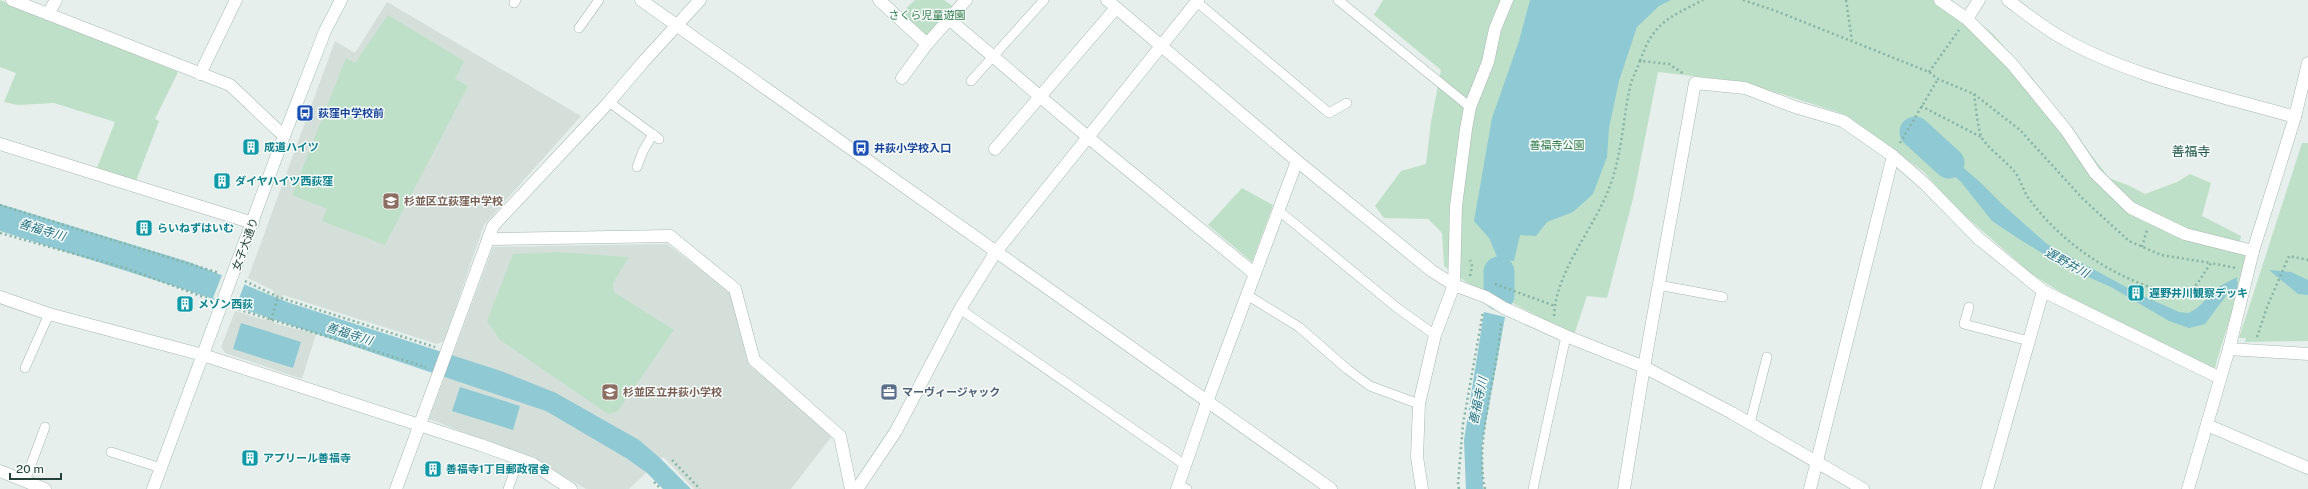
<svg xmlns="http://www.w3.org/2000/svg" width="2308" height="489" viewBox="0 0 2308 489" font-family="'Public Sans','Noto Sans JP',sans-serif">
  <rect width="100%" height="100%" fill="#e6efeb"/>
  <!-- built -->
  <g fill="#d4dfda">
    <polygon points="387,2 581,116 484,225 444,341 437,344 283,295 274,323 316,334 302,379 225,353 221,347 235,311 265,320 274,291 248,278 335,41 355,53"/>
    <polygon points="667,244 730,292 748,364 832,436 791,489 694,489 663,457 629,489 586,489 536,460 429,419 493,247"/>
  </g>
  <!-- green -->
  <g fill="#bfe0c8">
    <polygon points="0,0 178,72 155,119 159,121 136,181 97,168 115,122 54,103 18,105 4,102 16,73 0,67"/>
    <polygon points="915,0 944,0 955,8 927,36 901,13"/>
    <path d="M1383 0H1952L1993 34 2033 79 2109 178 2130 186 2145 194 2177 182 2190 174 2211 183 2202 216 2241 236 2238 253 2248 255C2240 294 2225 330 2215 368L2166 358 2033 275 1955 207 1924 172 1846 115 1745 82 1658 72 1633 199 1607 298 1587 296 1574 335 1497 295 1473 287 1444 266 1442 233 1428 219 1384 218 1375 206 1401 171 1426 164 1431 122 1441 70 1374 15Z"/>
    <polygon points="388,15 464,61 455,79 468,86 385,245 322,221 327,209 292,195 346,58 355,63"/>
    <polygon points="2302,143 2308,143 2308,341 2245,342 2246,338 2239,338"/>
    <polygon points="1242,188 1273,205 1252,262 1208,225"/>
    <polygon points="558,252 629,257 613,283 614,292 674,330 617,412 608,414 500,340 487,321 513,254"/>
  </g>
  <!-- water -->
  <g fill="#8ec9d4">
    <polygon points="1530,0 1671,0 1659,6 1637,27 1619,81 1609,128 1607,157 1593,194 1573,212 1547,222 1536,236 1520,235 1514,261 1505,260 1502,272 1495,272 1498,259 1489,238 1474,221 1492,118 1519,41"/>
    <polygon points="1922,132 1980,182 2003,205 2047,244 2137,293 2179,312 2189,313 2197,308 2220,286 2237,277 2238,290 2229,292 2205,324 2189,328 2169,321 2111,287 2065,267 2019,239 1992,221 1961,182 1915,139"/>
    <polygon points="0,204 189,262 287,302 501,371 556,393 639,440 660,458 691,489 663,489 646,472 626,458 546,411 180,288 0,231"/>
    <polygon points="2269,270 2291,272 2308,280 2308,295 2298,294"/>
    <polygon points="1484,312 1505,317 1482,444 1483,489 1466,489 1464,440"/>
    <polygon points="241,323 301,342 293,368 233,349"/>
    <polygon points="460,387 520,406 513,430 452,411"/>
  </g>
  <!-- pier -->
  <polygon fill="#e6efeb" points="222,275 245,283 236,306 213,298"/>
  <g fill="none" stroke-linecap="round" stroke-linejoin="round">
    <!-- river -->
    <g stroke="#8ec9d4" stroke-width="31">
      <polyline points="1915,132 1949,163"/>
      <polyline points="1499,272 1499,295"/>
    </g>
    <!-- service casing -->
    <g stroke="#a8b8b2" stroke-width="10">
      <g id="service">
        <polyline points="1338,0 1470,107"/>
        <polyline points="1197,2 1329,113 1347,103"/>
        <polyline points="514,3 516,0"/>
        <polyline points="579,28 599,0"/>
        <polyline points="971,81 1044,0"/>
        <polyline points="609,102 659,139"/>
        <polyline points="637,167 643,151 653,134"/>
        <polyline points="1278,210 1396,307 1435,335"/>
        <polyline points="1658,285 1723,297"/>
        <polyline points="1247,295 1299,327 1347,369 1370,386 1419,404"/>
        <polyline points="1969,307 1964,324 2029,341"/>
        <polyline points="960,309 1185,465"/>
        <polyline points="25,368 49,314"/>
        <polyline points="1750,423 1767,357"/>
        <polyline points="111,452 161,468"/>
        <polyline points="25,481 45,427"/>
        <polyline points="1178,486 1187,489"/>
        <polyline points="508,489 519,459"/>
        <polyline points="1533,489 1566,336"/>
      </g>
    </g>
    <!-- minor casing -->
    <g stroke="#a8b8b2" stroke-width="13">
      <g id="minor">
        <polyline points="12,0 230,85 284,136"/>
        <polyline points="879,0 927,44"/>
        <polyline points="1107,0 1297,161 1432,271 1454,285 1486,297 1504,308 1566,336 1644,367"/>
        <polyline points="1940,0 1967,19 2012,64 2066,130 2095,173 2131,208 2185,234 2253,251"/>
        <path d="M2008 0C2024 12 2040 25 2057 35 2125 76 2219 95 2295 117"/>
        <polyline points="48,14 56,0"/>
        <polyline points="1967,19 1979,0"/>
        <polyline points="950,20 1089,138 1255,274"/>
        <polyline points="200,74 236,0"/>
        <polyline points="902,78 927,44 966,0"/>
        <polyline points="0,144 253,223"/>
        <polyline points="995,149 1116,8"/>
        <polyline points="488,239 670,236 735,289 754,360 840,436 851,489"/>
        <polyline points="0,297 49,314 203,355 481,445 533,464 571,489"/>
        <polyline points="2229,349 2308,354"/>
        <polyline points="2207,425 2308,468"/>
        <polyline points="0,471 45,489"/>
        <polyline points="396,489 493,226 609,102 644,61 700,0"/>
        <polyline points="857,489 896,431 960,309 995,253 1198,0"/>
        <polyline points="1177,489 1207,402 1297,161"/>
        <polyline points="1422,489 1417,457 1419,404 1435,335 1454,285 1456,206 1466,129 1470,107 1488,62 1495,29 1507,0"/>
        <polyline points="1624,489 1644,367 1695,83 1745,88 1795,107 1843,121 1893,156 1925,184 1978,238 2043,291 2220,378"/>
        <polyline points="1810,489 1893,156"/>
        <polyline points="1987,489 2043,291"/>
      </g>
    </g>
    <!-- tertiary casing -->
    <g stroke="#a8b8b2" stroke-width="13">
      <g id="tertiary">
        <polyline points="641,0 1331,489"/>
        <polyline points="1644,367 1732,413 1863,489"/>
        <polyline points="2188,489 2229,349 2253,251 2295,117 2308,63"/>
      </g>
    </g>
    <!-- secondary casing -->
    <g stroke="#a4bbb3" stroke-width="13">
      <polyline id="secondary" points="153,489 284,136 325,31 341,0"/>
    </g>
    <!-- path -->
    <g stroke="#86b3a5" stroke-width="2.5" stroke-dasharray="2 3" stroke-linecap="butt">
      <polyline points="1743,0 1776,11 1929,72 1938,79 1974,94 2020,130 2083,199 2129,241 2161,255 2211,263"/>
      <polyline points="1846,0 1852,40"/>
      <path d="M1640 61C1653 23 1668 18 1703 0"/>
      <polyline points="1929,72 1959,30"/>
      <path d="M1974 94C1976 107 1977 123 1981 136 1985 146 2006 161 2014 171 2021 179 2023 192 2030 200 2065 248 2126 286 2184 296L2197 284 2211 263 2236 268"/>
      <polyline points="1921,106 1981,137"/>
      <polyline points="1900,143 1938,79"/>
      <polyline points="0,205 219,273"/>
      <polyline points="0,233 125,268 209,299"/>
      <polyline points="2142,247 2147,230"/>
      <polyline points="1470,276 1472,266 1470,260"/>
      <polyline points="245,281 278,297 435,347"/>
      <polyline points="1495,284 1555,306"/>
      <polyline points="234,308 426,367"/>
      <path d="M1554 316C1556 269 1596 227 1611 183 1622 152 1623 119 1630 87 1632 78 1637 70 1640 61L1669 64 1684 74"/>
      <polyline points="271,320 278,297"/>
      <polyline points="2257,337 2267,307 2289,256 2308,260"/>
      <polyline points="672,460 700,489"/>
      <polyline points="654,482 661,489"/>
      <polyline points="1459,489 1458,484 1463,424 1483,312"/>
      <path d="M1485 489C1474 441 1498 373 1501 322"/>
    </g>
    <!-- service -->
    <use href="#service" stroke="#fff" stroke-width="9"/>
    <!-- minor -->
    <use href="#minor" stroke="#fff" stroke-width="12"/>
    <!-- tertiary -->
    <use href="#tertiary" stroke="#fff" stroke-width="12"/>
    <!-- secondary -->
    <use href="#secondary" stroke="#fff" stroke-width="12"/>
  </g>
  <!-- icons -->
  <defs>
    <g id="bus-square" transform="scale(0.9)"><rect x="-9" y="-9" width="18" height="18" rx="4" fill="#1a4fb4" stroke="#f7fbf9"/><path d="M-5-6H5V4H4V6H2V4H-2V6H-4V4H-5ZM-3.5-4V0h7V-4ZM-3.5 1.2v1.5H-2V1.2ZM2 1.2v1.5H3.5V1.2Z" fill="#fff"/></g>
    <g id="building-square" transform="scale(0.9)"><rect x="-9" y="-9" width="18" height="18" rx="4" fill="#0f9aa8" stroke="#f7fbf9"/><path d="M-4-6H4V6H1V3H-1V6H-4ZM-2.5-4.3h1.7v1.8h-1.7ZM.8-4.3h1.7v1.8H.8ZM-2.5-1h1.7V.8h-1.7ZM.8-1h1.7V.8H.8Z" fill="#fff"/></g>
    <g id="school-square" transform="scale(0.9)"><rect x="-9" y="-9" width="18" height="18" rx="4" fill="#8d6e63" stroke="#f7fbf9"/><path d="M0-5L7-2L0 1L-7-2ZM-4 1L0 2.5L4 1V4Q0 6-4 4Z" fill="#fff"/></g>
    <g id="office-square" transform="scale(0.9)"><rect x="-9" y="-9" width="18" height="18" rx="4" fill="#5c6f8a" stroke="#f7fbf9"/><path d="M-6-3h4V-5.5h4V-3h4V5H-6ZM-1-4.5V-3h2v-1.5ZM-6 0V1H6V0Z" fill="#fff"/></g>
  </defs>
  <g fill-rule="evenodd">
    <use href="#bus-square" x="305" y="113"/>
    <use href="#building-square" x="251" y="147"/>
    <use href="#bus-square" x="861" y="148"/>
    <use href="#building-square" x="222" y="181"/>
    <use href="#school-square" x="391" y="201"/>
    <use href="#building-square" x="144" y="228"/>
    <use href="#building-square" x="2136" y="293"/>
    <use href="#building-square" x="185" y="304"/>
    <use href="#school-square" x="610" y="392"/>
    <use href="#office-square" x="889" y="392"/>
    <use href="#building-square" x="250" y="458"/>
    <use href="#building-square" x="433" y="469"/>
  </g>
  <g text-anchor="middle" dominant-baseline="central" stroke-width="3" stroke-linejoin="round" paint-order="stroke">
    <!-- park labels -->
    <g font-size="11" fill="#2d7a4b" stroke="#f7fbf9">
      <text x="927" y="15">さくら児童遊園</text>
      <text x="1557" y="145">善福寺公園</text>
    </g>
    <!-- transit labels -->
    <g font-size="11" font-weight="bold" fill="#164399" stroke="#f7fbf9" text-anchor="start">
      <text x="318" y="113">荻窪中学校前</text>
      <text x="874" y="148">井荻小学校入口</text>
    </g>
    <!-- culture labels -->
    <g font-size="11" font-weight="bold" fill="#0d838f" stroke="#f7fbf9" text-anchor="start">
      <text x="264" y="147">成道ハイツ</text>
      <text x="235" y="181">ダイヤハイツ西荻窪</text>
      <text x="157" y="228">らいねずはいむ</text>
      <text x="2149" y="293">遅野井川観察デッキ</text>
      <text x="198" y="304">メゾン西荻</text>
      <text x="263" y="458">アプリール善福寺</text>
      <text x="446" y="469">善福寺1丁目郵政宿舎</text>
    </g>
    <!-- education labels -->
    <g font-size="11" font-weight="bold" fill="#785e54" stroke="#f7fbf9" text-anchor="start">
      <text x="404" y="201">杉並区立荻窪中学校</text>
      <text x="623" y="392">杉並区立井荻小学校</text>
    </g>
    <!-- street labels -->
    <g font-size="11" fill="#24423a" stroke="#f7fbf9">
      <text transform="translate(245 244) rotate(-70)">女子大通り</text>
    </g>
    <!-- service labels -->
    <g font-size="11" font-weight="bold" fill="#4e5e75" stroke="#f7fbf9" text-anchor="start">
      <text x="902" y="392">マーヴィージャック</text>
    </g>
    <!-- water labels -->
    <g font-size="12" font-style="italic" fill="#1c6f80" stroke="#f7fbf9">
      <text transform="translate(42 230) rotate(17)">善福寺川</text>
      <text transform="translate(2067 263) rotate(29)">遅野井川</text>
      <text transform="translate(349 334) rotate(18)">善福寺川</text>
      <text transform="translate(1478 401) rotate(-78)">善福寺川</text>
    </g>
    <!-- quarter labels -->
    <g font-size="13" fill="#1f5548" stroke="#f7fbf9">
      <text x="2191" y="151">善福寺</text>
    </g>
  </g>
  <!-- scale -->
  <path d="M10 473v6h51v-6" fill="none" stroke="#24423a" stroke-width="2"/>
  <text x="16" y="473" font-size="12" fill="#24423a" stroke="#f7fbf9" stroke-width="3" paint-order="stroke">20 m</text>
</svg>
